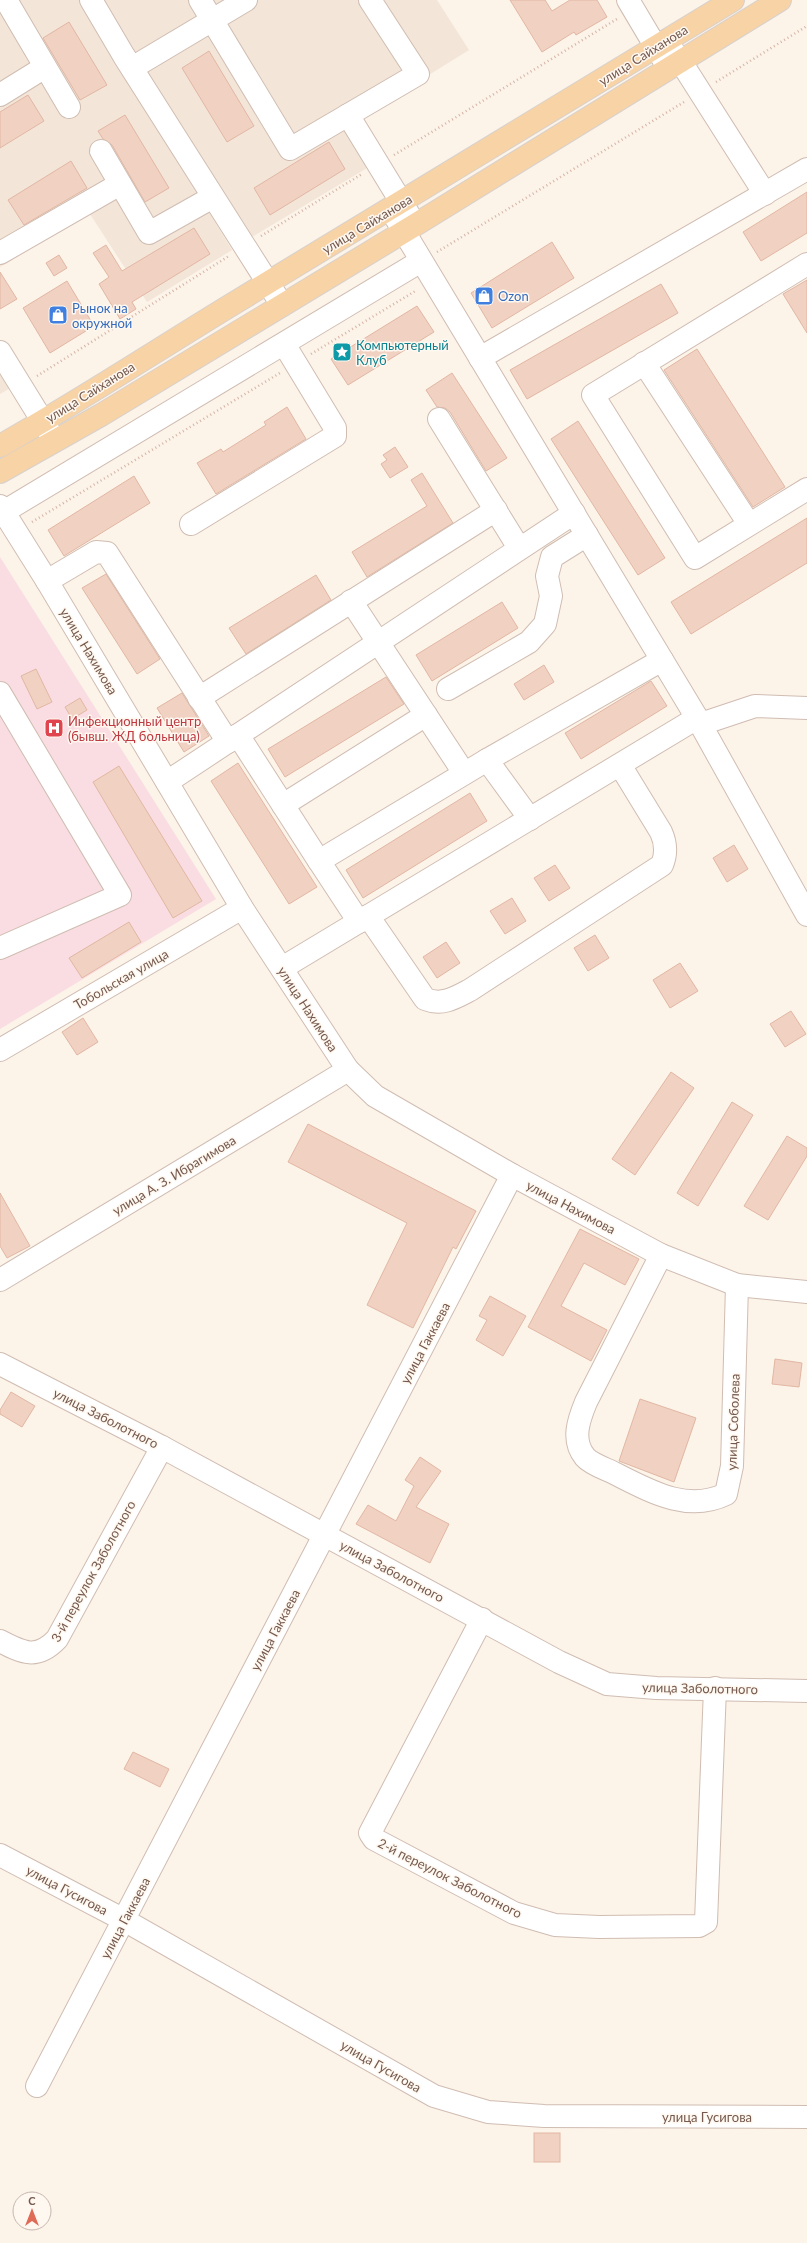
<svg xmlns="http://www.w3.org/2000/svg" width="807" height="2243" viewBox="0 0 807 2243" font-family="Lato,sans-serif">
  <rect width="100%" height="100%" fill="#fcf3e9"/>
  <!-- residential -->
  <g fill="#f3e5d8">
    <polygon points="0,0 79,0 232,250 147,302 90,214 0,267"/>
    <polygon points="102,0 437,0 469,50 366,114 362,126 382,159 247,240"/>
    <polygon points="0,367 12,387 0,394"/>
  </g>
  <!-- medical -->
  <polygon fill="#f9dde2" points="0,557 216,899 0,1029"/>
  <!-- building -->
  <g fill="#f0d1c2" stroke="#e2b7a3">
    <polygon points="510,0 545,0 552,11 570,0 597,0 607,17 576,35 574,32 542,52"/>
    <polygon points="69,22 107,85 80,100 43,38"/>
    <polygon points="209,51 254,126 227,142 182,68"/>
    <polygon points="28,95 44,121 0,148 0,112"/>
    <polygon points="125,115 169,188 145,202 112,145 103,139 98,131"/>
    <polygon points="329,142 345,169 270,215 254,188"/>
    <polygon points="71,161 87,188 24,225 8,200"/>
    <polygon points="807,192 807,233 761,261 743,232"/>
    <polygon points="194,228 210,254 132,302 136,309 120,319 99,284 109,277 93,253 106,245 122,271"/>
    <polygon points="552,242 574,278 492,328 471,293"/>
    <polygon points="59,255 67,268 54,276 46,263"/>
    <polygon points="0,272 17,299 0,309"/>
    <polygon points="807,280 807,333 783,294"/>
    <polygon points="67,281 94,326 50,353 23,308"/>
    <polygon points="661,284 678,313 527,399 510,370"/>
    <polygon points="417,306 434,332 348,385 331,359"/>
    <polygon points="697,349 785,487 753,507 664,370"/>
    <polygon points="452,373 507,458 486,471 450,412 445,408 437,407 426,390"/>
    <polygon points="287,407 306,439 216,494 197,463 221,449 223,452 266,425 264,422"/>
    <polygon points="578,421 665,558 638,575 551,439"/>
    <polygon points="395,447 408,467 390,478 381,464 387,460 383,455"/>
    <polygon points="422,473 453,523 367,577 352,552 427,506 411,480"/>
    <polygon points="134,476 150,503 64,556 48,530"/>
    <polygon points="807,518 807,563 691,634 671,602"/>
    <polygon points="106,574 160,659 137,674 82,588"/>
    <polygon points="316,575 331,600 246,654 229,628"/>
    <polygon points="502,602 518,628 432,681 416,655"/>
    <polygon points="544,665 554,682 524,700 514,684"/>
    <polygon points="36,669 52,702 37,709 21,676"/>
    <polygon points="386,677 404,704 285,777 268,749"/>
    <polygon points="651,681 667,706 581,759 565,733"/>
    <polygon points="182,693 209,736 184,752 157,708"/>
    <polygon points="80,698 87,710 72,719 65,707"/>
    <polygon points="238,763 317,887 289,904 211,781"/>
    <polygon points="119,766 202,901 173,918 93,782"/>
    <polygon points="470,793 487,821 363,898 346,870"/>
    <polygon points="734,845 748,869 727,882 713,858"/>
    <polygon points="555,865 570,888 549,901 534,878"/>
    <polygon points="512,898 526,921 505,934 490,911"/>
    <polygon points="129,922 141,942 82,978 69,958"/>
    <polygon points="595,935 609,958 588,971 574,948"/>
    <polygon points="446,942 460,963 437,978 423,957"/>
    <polygon points="680,963 698,991 670,1008 653,980"/>
    <polygon points="791,1011 806,1034 785,1047 770,1024"/>
    <polygon points="83,1018 98,1042 77,1055 62,1032"/>
    <polygon points="671,1072 694,1088 635,1175 612,1159"/>
    <polygon points="732,1102 753,1115 698,1206 677,1193"/>
    <polygon points="308,1124 476,1211 456,1249 453,1247 413,1328 367,1305 407,1223 288,1162"/>
    <polygon points="787,1136 807,1148 807,1156 768,1220 744,1206"/>
    <polygon points="0,1193 30,1246 7,1258 0,1246"/>
    <polygon points="580,1229 639,1259 625,1285 584,1263 561,1306 607,1330 591,1361 528,1327"/>
    <polygon points="490,1296 526,1316 503,1356 476,1340 487,1320 479,1316"/>
    <polygon points="775,1359 802,1363 799,1387 772,1384"/>
    <polygon points="11,1392 35,1406 22,1427 0,1414 0,1410"/>
    <polygon points="640,1399 696,1418 674,1482 619,1461"/>
    <polygon points="420,1457 441,1471 416,1507 449,1524 430,1563 356,1524 368,1505 396,1521 414,1486 405,1480"/>
    <polygon points="133,1752 169,1769 160,1787 124,1769"/>
    <rect x="534" y="2133" width="26" height="29"/>
  </g>
  <g fill="none" stroke-linecap="round" stroke-linejoin="round">
    <!-- minor casing -->
    <g stroke="#d0bdb2" stroke-width="24">
      <g id="minor">
        <polyline points="6,0 69,107"/>
        <polyline points="91,0 124,56 282,305"/>
        <polyline points="200,0 290,149 418,74 370,0"/>
        <polyline points="628,0 666,64"/>
        <polyline points="666,41 681,62 765,194"/>
        <polyline points="132,68 246,0"/>
        <polyline points="0,95 45,67"/>
        <polyline points="348,115 411,218"/>
        <polyline points="101,151 149,233 213,197"/>
        <polyline points="391,210 697,718 807,915"/>
        <polyline points="0,253 120,184"/>
        <polyline points="807,264 593,395 695,558 807,489"/>
        <polyline points="0,352 53,438"/>
        <polyline points="480,358 807,169"/>
        <polyline points="644,363 749,524"/>
        <polyline points="439,419 519,548"/>
        <polyline points="0,506 47,581 242,908 348,1070 375,1096 512,1175 661,1255 737,1285 807,1292"/>
        <polyline points="0,514 421,261"/>
        <polyline points="191,524 335,436 335,428 284,344"/>
        <polyline points="47,581 96,552 107,553 228,742"/>
        <polyline points="351,601 464,773"/>
        <polyline points="448,689 529,642 545,624 551,596 547,576 552,557 587,535"/>
        <polyline points="0,693 120,895 0,948"/>
        <polyline points="199,698 496,510"/>
        <polyline points="701,724 755,706 807,708"/>
        <polyline points="238,735 319,861"/>
        <polyline points="487,760 530,819"/>
        <polyline points="167,782 574,513"/>
        <polyline points="283,805 426,715"/>
        <path d="M368 916 425 999C442 1006 455 998 470 990L662 865C667 853 666 843 661 832L620 765"/>
        <polyline points="359,922 319,861 487,760 662,660"/>
        <polyline points="282,968 697,718"/>
        <polyline points="0,1050 242,908"/>
        <path d="M661 1255 586 1402C579 1419 571 1440 585 1457 591 1464 606 1469 614 1473 650 1491 687 1513 726 1494L732 1466 737 1285"/>
        <polyline points="0,1280 348,1070"/>
        <polyline points="0,1364 162,1447 559,1662 607,1684 656,1688 807,1691"/>
        <polyline points="482,1619 370,1833 374,1839 514,1913 555,1925 599,1927 699,1926 706,1922 715,1688"/>
        <path d="M0 1641C23 1653 37 1660 57 1639L162 1447"/>
        <polyline points="0,1855 124,1920 434,2096 488,2112 544,2116 807,2117"/>
        <polyline points="37,2086 512,1175"/>
      </g>
    </g>
    <!-- major casing -->
    <g stroke="#d8d1cd" stroke-width="24">
      <g id="major">
        <path d="M0 446C80 401 157 350 236 302 401 202 567 102 733 0"/>
        <polyline points="0,472 101,415 415,225 780,0"/>
      </g>
    </g>
    <!-- path -->
    <g stroke="#d5b4a5" stroke-width="2.5" stroke-dasharray="1 3" stroke-linecap="butt">
      <polyline points="716,82 807,26"/>
      <polyline points="394,155 617,19"/>
      <polyline points="261,236 362,174"/>
      <polyline points="437,252 684,102"/>
      <polyline points="311,354 417,290"/>
      <polyline points="37,376 229,256"/>
      <polyline points="32,522 280,373"/>
    </g>
    <!-- minor -->
    <use href="#minor" stroke="#fff" stroke-width="22"/>
    <!-- major -->
    <use href="#major" stroke="#f7d3a6" stroke-width="22"/>
  </g>
  <!-- icons -->
  <defs>
    <g id="shop-square" transform="scale(1)"><rect x="-9" y="-9" width="18" height="18" rx="4" fill="#3f7fe0" stroke="#fef8f0"/><path d="M-5-2.5h2.3a2.7 3.5 0 0 1 5.4 0H5L5.5 6h-11ZM-1.5-2.5h3a1.5 2.3 0 0 0-3 0Z" fill="#fff"/></g>
    <g id="sight-square" transform="scale(1)"><rect x="-9" y="-9" width="18" height="18" rx="4" fill="#0f9aa8" stroke="#fef8f0"/><path d="M0-6L1.8-2.2L6-1.7L2.9 1.2L3.7 5.4L0 3.3L-3.7 5.4L-2.9 1.2L-6-1.7L-1.8-2.2Z" fill="#fff"/></g>
    <g id="hospital-square" transform="scale(1)"><rect x="-9" y="-9" width="18" height="18" rx="4" fill="#e0444e" stroke="#fef8f0"/><path d="M-5-5h3v3.5h4V-5h3V5h-3V1.5h-4V5h-3Z" fill="#fff"/></g>
  </defs>
  <g fill-rule="evenodd">
    <use href="#shop-square" x="484" y="296"/>
    <use href="#shop-square" x="58" y="315"/>
    <use href="#sight-square" x="342" y="352"/>
    <use href="#hospital-square" x="54" y="728"/>
  </g>
  <g text-anchor="middle" dominant-baseline="central" stroke-width="3" stroke-linejoin="round" paint-order="stroke">
    <!-- street labels -->
    <g font-size="13" fill="#75594e" stroke="#fef8f0">
      <text transform="translate(643 55) rotate(-32)">улица Сайханова</text>
      <text transform="translate(367 224) rotate(-31)">улица Сайханова</text>
      <text transform="translate(90 392) rotate(-32)">улица Сайханова</text>
      <text transform="translate(89 651) rotate(59)">улица Нахимова</text>
      <text transform="translate(121 979) rotate(-30)">Тобольская улица</text>
      <text transform="translate(308 1009) rotate(57)">улица Нахимова</text>
      <text transform="translate(174 1175) rotate(-31)">улица А. З. Ибрагимова</text>
      <text transform="translate(571 1207) rotate(28)">улица Нахимова</text>
      <text transform="translate(425 1343) rotate(-62)">улица Гаккаева</text>
      <text transform="translate(106 1418) rotate(27)">улица Заболотного</text>
      <text transform="translate(733 1422) rotate(-88)">улица Соболева</text>
      <text transform="translate(93 1571) rotate(-61)">3-й переулок Заболотного</text>
      <text transform="translate(392 1571) rotate(28)">улица Заболотного</text>
      <text transform="translate(275 1630) rotate(-62)">улица Гаккаева</text>
      <text transform="translate(700 1688) rotate(1)">улица Заболотного</text>
      <text transform="translate(450 1878) rotate(27)">2-й переулок Заболотного</text>
      <text transform="translate(67 1890) rotate(28)">улица Гусигова</text>
      <text transform="translate(125 1918) rotate(-62)">улица Гаккаева</text>
      <text transform="translate(381 2066) rotate(30)">улица Гусигова</text>
      <text x="707" y="2117">улица Гусигова</text>
    </g>
    <!-- shop labels -->
    <g font-size="13" fill="#366cbe" stroke="#fef8f0" text-anchor="start">
      <text x="498" y="296">Ozon</text>
      <text x="72" y="308">Рынок на<tspan x="72" dy="15">окружной</tspan></text>
    </g>
    <!-- culture labels -->
    <g font-size="13" fill="#0d838f" stroke="#fef8f0" text-anchor="start">
      <text x="356" y="345">Компьютерный<tspan x="356" dy="15">Клуб</tspan></text>
    </g>
    <!-- health labels -->
    <g font-size="13" fill="#be3a42" stroke="#fef8f0" text-anchor="start">
      <text x="68" y="721">Инфекционный центр<tspan x="68" dy="15">(бывш. ЖД больница)</tspan></text>
    </g>
  </g>
  <!-- north arrow -->
  <g transform="translate(32 2211)"><circle r="19" fill="#fef8f0" stroke="#c7b8af"/>
  <path d="M0-3L7 15L0 10L-7 15Z" fill="#df6a55"/>
  <text y="-6" font-size="11" font-weight="bold" text-anchor="middle" fill="#75594e">С</text>
  </g>
</svg>
